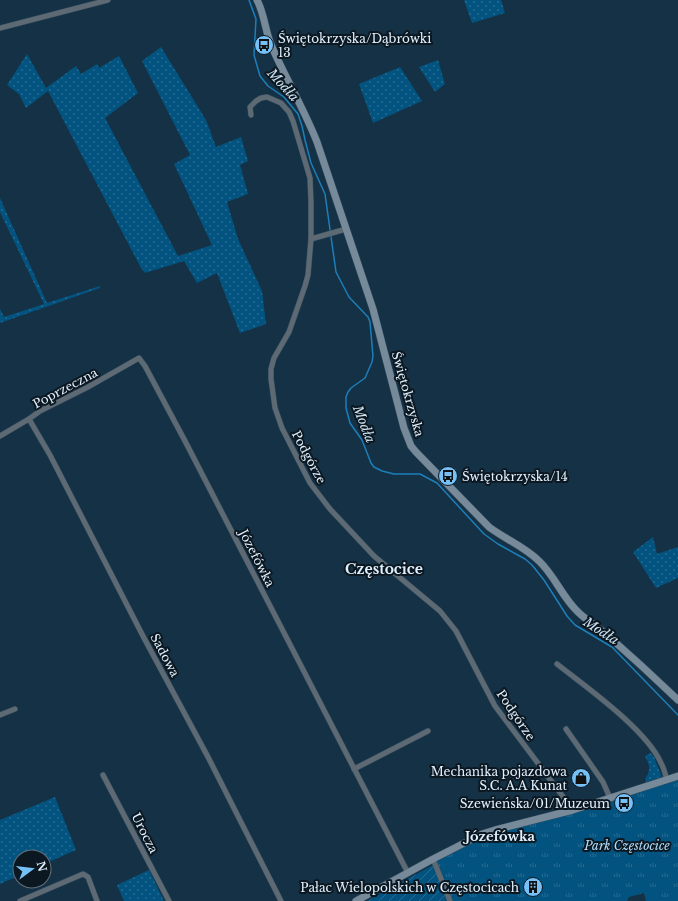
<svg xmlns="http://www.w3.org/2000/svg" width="678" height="901" viewBox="0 0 678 901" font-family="'Libre Baskerville',serif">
  <defs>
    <pattern id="grass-dots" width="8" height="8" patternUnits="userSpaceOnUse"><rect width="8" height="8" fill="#02537f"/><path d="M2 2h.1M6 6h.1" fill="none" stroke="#276c92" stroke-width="1.8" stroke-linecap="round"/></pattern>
    <pattern id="park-tufts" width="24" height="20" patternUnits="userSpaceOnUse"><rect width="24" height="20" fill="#02537f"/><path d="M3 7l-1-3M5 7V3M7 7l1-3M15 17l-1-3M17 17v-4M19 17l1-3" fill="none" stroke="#276c92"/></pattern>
    <pattern id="garden-furrows" width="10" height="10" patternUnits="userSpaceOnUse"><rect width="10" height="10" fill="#02537f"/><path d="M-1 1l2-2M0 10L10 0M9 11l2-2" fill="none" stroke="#276c92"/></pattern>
  </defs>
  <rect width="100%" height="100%" fill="#153145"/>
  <!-- grass -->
  <g fill="url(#grass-dots)">
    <polygon points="464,0 501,0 505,13 472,23"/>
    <polygon points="161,47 206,120 216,147 241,137 248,161 240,165 248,194 227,202 238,239 262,291 266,324 240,333 217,273 197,283 184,261 145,273 141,268 48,91 26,108 19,94 7,85 27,54 46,88 76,66 81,74 97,64 99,68 119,56 138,93 105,118 178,256 212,245 174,164 190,155 142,61"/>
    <polygon points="438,60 445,84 435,92 419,67"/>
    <polygon points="400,67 422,101 373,123 359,84"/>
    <polygon points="0,198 47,303 100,286 100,288 0,323 0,309 4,317 44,304 0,212"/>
    <polygon points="653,537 657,554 678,547 678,578 656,588 633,552"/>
    <path d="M651 753 654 757 662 777 646 782 645 779C651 770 650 766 645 756Z"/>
    <polygon points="55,797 76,850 44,864 44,857 20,857 20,875 0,884 0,820"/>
    <polygon points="149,870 164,901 124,901 117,885"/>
  </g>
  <!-- park -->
  <polygon fill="url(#park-tufts)" points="678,776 678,901 646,901 644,893 629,897 627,901 450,901 433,859 482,834"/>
  <!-- garden -->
  <polygon fill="url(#garden-furrows)" points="433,865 448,901 367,901"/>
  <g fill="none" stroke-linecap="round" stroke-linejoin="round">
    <!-- stream -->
    <polyline stroke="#1d7fba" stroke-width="1.5" points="249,0 256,19 254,55 260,76 268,86 284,97 298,114 302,126 305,140 311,163 325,194 336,272 349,297 368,317 370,322 373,356 372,362 365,378 351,388 348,392 346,397 346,408 350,423 362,440 371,463 374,467 382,471 394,474 420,474 437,483 484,534 498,544 525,559 532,565 544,580 567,616 575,625 612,647 678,715"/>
    <!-- street casing -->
    <g stroke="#324c5f" stroke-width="6">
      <g id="street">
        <polyline points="0,28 108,0"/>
        <polyline points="251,115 250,107 256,101 261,98 267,97 281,103 289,112 293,121 310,178 311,202 311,239 308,275 305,286 289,332 274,358 271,369 271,379 275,408 282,428 310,483 330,509 374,556 440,611 456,631 495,706 573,810"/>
        <polyline points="311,239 346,229"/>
        <polyline points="29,419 50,455 144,638 208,757 281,901"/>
        <polyline points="0,436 29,419 40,411 88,387 139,358 145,366 185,441 408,873"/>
        <path d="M557 664C586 687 646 729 661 763 664 768 665 774 667 780"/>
        <polyline points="0,715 15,709"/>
        <polyline points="566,729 603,782 610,798"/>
        <polyline points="354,769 428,731"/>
        <polyline points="103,775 169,901"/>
        <polyline points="433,859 450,901"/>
        <polyline points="20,901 83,874 88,877 97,901"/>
      </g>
    </g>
    <!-- secondary casing -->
    <g stroke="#324c5f" stroke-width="8">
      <g id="secondary">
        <path d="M257 0C265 15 265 32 272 47 286 79 304 109 317 142L373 309 404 428 411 446 416 452 489 527C505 539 525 547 539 561 555 576 562 597 578 612 586 620 597 626 606 634 631 656 655 678 678 700"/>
        <polyline points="356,901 433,859 482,834 495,830 573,810 678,776"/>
      </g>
    </g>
    <!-- street -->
    <use href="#street" stroke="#5d6973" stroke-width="5"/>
    <!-- secondary -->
    <use href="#secondary" stroke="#768a9a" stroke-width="7"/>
  </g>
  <!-- icons -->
  <defs>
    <g id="bus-disc" transform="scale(1)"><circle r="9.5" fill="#75c0f6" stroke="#0c1821"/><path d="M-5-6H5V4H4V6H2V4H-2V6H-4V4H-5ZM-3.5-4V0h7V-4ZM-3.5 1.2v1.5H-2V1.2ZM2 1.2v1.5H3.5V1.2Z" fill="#111"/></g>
    <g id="shop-disc" transform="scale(1)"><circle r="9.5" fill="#75c0f6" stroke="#0c1821"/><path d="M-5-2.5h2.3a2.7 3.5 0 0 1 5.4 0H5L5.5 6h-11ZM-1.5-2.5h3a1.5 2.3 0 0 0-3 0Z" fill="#111"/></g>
    <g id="building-disc" transform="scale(1)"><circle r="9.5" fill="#75c0f6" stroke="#0c1821"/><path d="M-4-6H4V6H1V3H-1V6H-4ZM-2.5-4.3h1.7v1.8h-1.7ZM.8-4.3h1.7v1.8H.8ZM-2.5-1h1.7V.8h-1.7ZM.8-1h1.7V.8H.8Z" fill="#111"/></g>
  </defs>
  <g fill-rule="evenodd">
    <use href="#bus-disc" x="264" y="45"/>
    <use href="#bus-disc" x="448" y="476"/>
    <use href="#shop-disc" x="581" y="778"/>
    <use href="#bus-disc" x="624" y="803"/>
    <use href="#building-disc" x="533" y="887"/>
  </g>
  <g text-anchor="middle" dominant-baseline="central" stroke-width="4" stroke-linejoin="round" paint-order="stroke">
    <!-- poi labels -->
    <g font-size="12" fill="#e1f1fe" stroke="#0c1821" text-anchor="end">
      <text x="278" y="38" text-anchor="start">Świętokrzyska/Dąbrówki<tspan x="278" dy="14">13</tspan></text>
      <text x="462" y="476" text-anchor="start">Świętokrzyska/14</text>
      <text x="567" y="771">Mechanika pojazdowa<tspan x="567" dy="14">S.C. A.A Kunat</tspan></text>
      <text x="610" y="803">Szewieńska/01/Muzeum</text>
      <text x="519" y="887">Pałac Wielopolskich w Częstocicach</text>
    </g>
    <!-- street labels -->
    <g font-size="12" fill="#e1f1fe" stroke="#0c1821">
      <text transform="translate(65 388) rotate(-28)">Poprzeczna</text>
      <text transform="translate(408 394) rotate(74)">Świętokrzyska</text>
      <text transform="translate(309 457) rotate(62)">Podgórze</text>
      <text transform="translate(257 558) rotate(63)">Józefówka</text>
      <text transform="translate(165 655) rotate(62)">Sadowa</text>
      <text transform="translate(516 715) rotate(56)">Podgórze</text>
      <text transform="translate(145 833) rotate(63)">Urocza</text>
    </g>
    <!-- park labels -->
    <g font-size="12" font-style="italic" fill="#b4ddfd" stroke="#0c1821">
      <text x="627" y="845">Park Częstocice</text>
    </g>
    <!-- water labels -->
    <g font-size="13" font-style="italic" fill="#cee2f2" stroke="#0c1821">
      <text transform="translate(283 85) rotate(47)">Modła</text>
      <text transform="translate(364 424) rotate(69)">Modła</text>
      <text transform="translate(601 631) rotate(33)">Modła</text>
    </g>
    <!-- neighbourhood labels -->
    <g font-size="13" font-weight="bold" fill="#e1f1fe" stroke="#0c1821">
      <text x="500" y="836">Józefówka</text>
    </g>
    <!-- quarter labels -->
    <g font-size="14" font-weight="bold" fill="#e1f1fe" stroke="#0c1821">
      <text x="384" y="569">Częstocice</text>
    </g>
  </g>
  <!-- north arrow -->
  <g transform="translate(32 869) rotate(75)"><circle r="19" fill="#0c1821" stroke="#616f79"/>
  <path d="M0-3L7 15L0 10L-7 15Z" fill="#75c0f6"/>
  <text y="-6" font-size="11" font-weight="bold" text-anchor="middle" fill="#e1f1fe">N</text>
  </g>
</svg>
